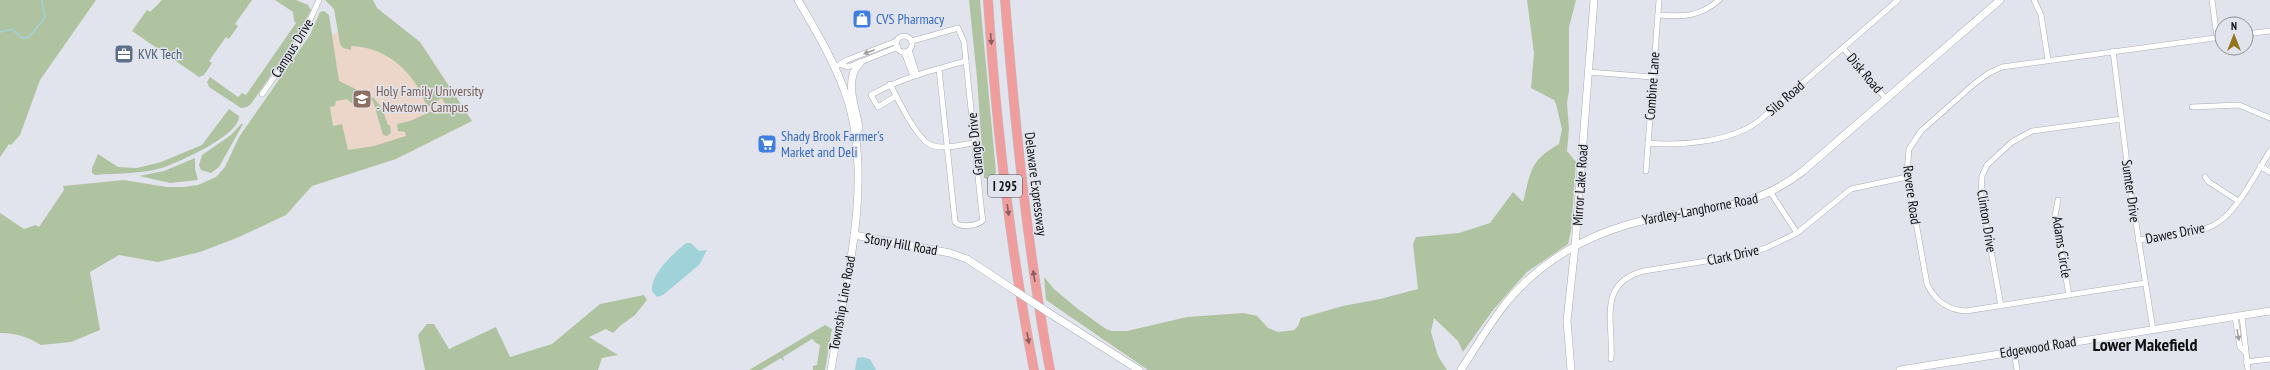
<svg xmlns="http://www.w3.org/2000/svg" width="2270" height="370" viewBox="0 0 2270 370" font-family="'PT Sans Narrow',sans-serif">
  <rect width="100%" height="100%" fill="#e2e4ed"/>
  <!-- education -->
  <polygon fill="#ecd6c9" points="384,14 420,42 472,121 396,159 378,164 250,123 303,46"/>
  <!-- green -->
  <g fill="#b0c3a1">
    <polygon points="0,0 96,0 40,80 20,135 11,145 9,144 0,157"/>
    <polygon points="162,0 252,0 235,24 238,26 229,39 226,37 209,61 212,63 204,75 199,77 132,31 147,10 150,12"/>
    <polygon points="275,0 296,0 308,5 311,10 295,40 251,104 247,107 241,108 209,87 207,82 210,77 238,97 242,93 246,95 296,23 294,21 293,12"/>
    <path d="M325 0H373L377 8 420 42 472 121 396 159 312 186 286 215 239 237 200 252 158 262 119 255 90 272 100 330 71 342 41 345C28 337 16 333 0 333V213L24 229 36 225 39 227 64 190 63 186 124 180 167 187H183L198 185 216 177 225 167 239 137 310 35 320 12 324 11 329 15 339 81 374 98 382 108 388 125H390L391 133 387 136 383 135 373 101 351 103 347 99 336 101 335 106 330 107 333 126 342 124 348 150 374 146 406 136 405 132 398 131 397 124 410 121 432 111 436 114 439 113V109L446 106 442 98 427 107C416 74 388 47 351 46V50L343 48 340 44 334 9Z"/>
    <polygon points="969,0 980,0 996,173 988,179 984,178 977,78"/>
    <path d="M1527 0H1576L1569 27V91L1567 103 1569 129 1567 151 1576 162 1571 231 1568 244 1527 272 1493 310 1463 352 1458 341 1434 318 1431 332 1438 356 1447 370H1148L1046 300 1044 277 1054 289 1078 309 1106 329 1112 331H1127L1187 317 1244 313 1257 316 1268 328 1278 332 1294 330 1298 326 1301 318 1343 306 1380 299 1418 289 1413 244 1416 237 1459 233 1490 223 1513 192 1523 202C1531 172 1529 161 1559 144L1562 129 1556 104 1554 100 1531 88 1534 53Z"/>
    <path d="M229 109 239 116C240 135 181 161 165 167 144 174 118 173 95 175L92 173V168L98 154 118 167 137 168 161 162 202 145Z"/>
    <polygon points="241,124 243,124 219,167 211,173 201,170 199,165 202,155 231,135"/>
    <polygon points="195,158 195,169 198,180 170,183 139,176 164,171"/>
    <polygon points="644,295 647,300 635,315 620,326 613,333 606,329 589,337 618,355 602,358 598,370 425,370 418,335 427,324 434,324 449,349 496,327 510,357 552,344 600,304"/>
    <polygon points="825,325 832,329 825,370 813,370 813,366 817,365 820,345 816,343 812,339 783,357 784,361 781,358 761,370 749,370"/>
  </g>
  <!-- water -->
  <g fill="#9fd3d9">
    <path d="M686 243H691L699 251 707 250 699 265 663 295 657 297 652 291C650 274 673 254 686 243Z"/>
    <polygon points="862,357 870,359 876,370 855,370 857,358"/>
  </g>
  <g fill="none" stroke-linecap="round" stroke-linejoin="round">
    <!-- stream -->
    <polyline stroke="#9fd3d9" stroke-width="1.5" points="0,32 12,29 22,38 29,37 45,18 42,0"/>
    <!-- street casing -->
    <g stroke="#aaacb4" stroke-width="6">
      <g id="street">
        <polyline points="2034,0 2041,15 2048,60"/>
        <polyline points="2212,0 2217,38"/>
        <path d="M1658 15C1682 17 1700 17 1719 0"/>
        <polyline points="2246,34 2270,31"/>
        <circle cx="904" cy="44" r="8"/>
        <path d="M912 41 958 28 964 42 982 215 983 220C978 226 960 228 955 222L939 69"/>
        <polyline points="1843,48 1886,99"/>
        <polyline points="909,50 917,75"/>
        <polyline points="2113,51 2129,179 2153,330"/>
        <polyline points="904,52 913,76"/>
        <polyline points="842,65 848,67 898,47"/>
        <polyline points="835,67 847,60 897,41"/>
        <polyline points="1588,72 1653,77"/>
        <path d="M890 84C898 99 915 136 929 144 941 151 962 144 975 143"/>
        <polyline points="262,94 301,40 319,0"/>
        <path d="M896 96 878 107 871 95C901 78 933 70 966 61"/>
        <polyline points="2192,107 2239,105 2270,118"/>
        <path d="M1648 143C1683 146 1732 142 1760 120L1898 0"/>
        <polyline points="2260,166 2270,172"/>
        <polyline points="1646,171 1659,0"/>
        <polyline points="2205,177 2209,182 2238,201"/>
        <polyline points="1771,193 1797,233"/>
        <polyline points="2058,200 2055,216 2069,295"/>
        <path d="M2138 240C2162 236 2190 236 2212 226 2237 214 2255 174 2270 151"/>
        <path d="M2145 283 1966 311C1948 310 1935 301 1927 284L1907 172 1909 149 1921 131 1974 84 1989 73 2002 67 2222 37"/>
        <polyline points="2001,306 1981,195 1982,176 1987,165 2012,142 2032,131 2122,119"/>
        <polyline points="2242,316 2248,370"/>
        <polyline points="2235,317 2240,347 2245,352"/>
        <polyline points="2014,351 2017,370"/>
        <path d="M1611 359C1614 324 1596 283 1644 271L1744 255 1766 248 1797 233 1851 189 1907 177"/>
        <polyline points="2246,362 2270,359"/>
      </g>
    </g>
    <!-- secondary casing -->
    <g stroke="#aaacb4" stroke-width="8">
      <g id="secondary">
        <path d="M798 0C816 31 834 61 846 95 875 180 845 283 831 370"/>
        <path d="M855 135 859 128C856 107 843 80 860 63"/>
        <polyline points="854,235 950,253 967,259 1011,288"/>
        <polyline points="1046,311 1139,370"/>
        <path d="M1461 370C1475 348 1489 325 1505 304 1548 252 1604 226 1670 215 1722 207 1760 205 1803 171L2000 0"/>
        <polyline points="1571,370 1567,321 1575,246 1594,0"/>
        <polyline points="1900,370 2270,311"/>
      </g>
    </g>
    <!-- highway casing -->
    <g stroke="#c0c1c1" stroke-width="10">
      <g id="highway">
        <path d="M988 0C996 124 1010 248 1034 370"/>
        <path d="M1005 0C1015 124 1027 247 1050 370"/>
      </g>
    </g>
    <!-- street -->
    <use href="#street" stroke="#fff" stroke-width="5"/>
    <!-- secondary -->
    <use href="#secondary" stroke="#fff" stroke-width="7"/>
    <!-- highway -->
    <use href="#highway" stroke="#ef9d9d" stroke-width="9"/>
    <!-- secondary-bridge casing -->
    <g stroke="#aaacb4" stroke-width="8" stroke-linecap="butt">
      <polyline id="secondary-bridge" points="1011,288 1046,311"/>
    </g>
    <!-- secondary-bridge -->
    <use href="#secondary-bridge" stroke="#fff" stroke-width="7"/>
  </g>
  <!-- one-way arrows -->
  <defs><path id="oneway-solid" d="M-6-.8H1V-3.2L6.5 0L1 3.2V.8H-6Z"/></defs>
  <g fill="#8a5d5e">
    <use href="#oneway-solid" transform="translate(991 39) rotate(86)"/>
    <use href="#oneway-solid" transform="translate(1008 210) rotate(82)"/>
    <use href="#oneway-solid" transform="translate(1034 276) rotate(-99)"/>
    <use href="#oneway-solid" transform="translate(1028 338) rotate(80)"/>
  </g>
  <g fill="#9f9fa0">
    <use href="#oneway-solid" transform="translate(869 52) rotate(159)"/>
    <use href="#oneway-solid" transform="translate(2238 335) rotate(80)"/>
  </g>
  <!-- icons -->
  <defs>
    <g id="shop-square" transform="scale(1)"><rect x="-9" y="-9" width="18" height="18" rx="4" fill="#3f7fe0" stroke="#e2e4ed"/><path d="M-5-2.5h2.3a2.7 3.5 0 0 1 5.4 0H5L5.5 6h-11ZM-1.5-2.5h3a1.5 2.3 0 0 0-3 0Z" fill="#fff"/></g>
    <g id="office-square" transform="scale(1)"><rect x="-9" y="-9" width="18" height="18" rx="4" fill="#5c6f8a" stroke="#e2e4ed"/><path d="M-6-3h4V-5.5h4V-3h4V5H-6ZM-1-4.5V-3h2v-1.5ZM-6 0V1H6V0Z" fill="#fff"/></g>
    <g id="university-square" transform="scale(1)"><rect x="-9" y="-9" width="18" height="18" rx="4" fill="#8d6e63" stroke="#e2e4ed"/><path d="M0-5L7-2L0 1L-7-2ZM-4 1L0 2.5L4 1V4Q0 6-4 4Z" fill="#fff"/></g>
    <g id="supermarket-square" transform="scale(1)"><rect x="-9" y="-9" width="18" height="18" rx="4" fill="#3f7fe0" stroke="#e2e4ed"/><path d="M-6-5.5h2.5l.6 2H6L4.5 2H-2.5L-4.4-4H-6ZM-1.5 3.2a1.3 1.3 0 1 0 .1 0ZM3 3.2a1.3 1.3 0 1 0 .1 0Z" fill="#fff"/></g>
  </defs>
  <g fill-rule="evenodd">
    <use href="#shop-square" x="862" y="19"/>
    <use href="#office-square" x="124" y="54"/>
    <use href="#university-square" x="362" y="99"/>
    <use href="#supermarket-square" x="767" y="144"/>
  </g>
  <g text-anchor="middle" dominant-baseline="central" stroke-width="3" stroke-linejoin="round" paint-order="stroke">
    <!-- shield labels -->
    <rect fill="#e2e4ed" stroke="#4e4f53" stroke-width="1" x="988" y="175" width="34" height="22" rx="3"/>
    <g font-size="13" font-weight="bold" fill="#0e0f11">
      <text x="1005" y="186">I 295</text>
    </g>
    <!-- shop labels -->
    <g font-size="14" fill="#366cbe" stroke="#e2e4ed" text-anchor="start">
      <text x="876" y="19">CVS Pharmacy</text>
      <text x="781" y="136">Shady Brook Farmer's<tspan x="781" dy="16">Market and Deli</tspan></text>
    </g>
    <!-- street labels -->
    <g font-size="14" fill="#0e0f11" stroke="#e2e4ed">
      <text transform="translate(292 48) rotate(-58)">Campus Drive</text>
      <text transform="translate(1865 73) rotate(50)">Disk Road</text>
      <text transform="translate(1652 86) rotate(-86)">Combine Lane</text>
      <text transform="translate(1785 98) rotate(-41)">Silo Road</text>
      <text transform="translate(975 144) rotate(-96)">Grange Drive</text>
      <text transform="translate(1036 184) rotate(83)">Delaware Expressway</text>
      <text transform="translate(1580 185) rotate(-86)">Mirror Lake Road</text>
      <text transform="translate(2131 191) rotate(82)">Sumter Drive</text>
      <text transform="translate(1912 195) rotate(82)">Revere Road</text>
      <text transform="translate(1700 209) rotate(-11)">Yardley-Langhorne Road</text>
      <text transform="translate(1987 221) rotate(81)">Clinton Drive</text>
      <text transform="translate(2175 233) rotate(-11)">Dawes Drive</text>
      <text transform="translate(901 244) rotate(10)">Stony Hill Road</text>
      <text transform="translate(2062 247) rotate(81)">Adams Circle</text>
      <text transform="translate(1733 255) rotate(-12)">Clark Drive</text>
      <text transform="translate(842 303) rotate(-80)">Township Line Road</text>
      <text transform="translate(2038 347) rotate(-9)">Edgewood Road</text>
    </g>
    <!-- service labels -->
    <g font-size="14" fill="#4e5e75" stroke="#e2e4ed" text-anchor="start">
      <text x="138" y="54">KVK Tech</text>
    </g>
    <!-- education labels -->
    <g font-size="14" fill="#785e54" stroke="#e2e4ed" text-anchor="start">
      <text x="376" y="91">Holy Family University<tspan x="376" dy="16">- Newtown Campus</tspan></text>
    </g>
    <!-- district labels -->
    <g font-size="18" font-weight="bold" fill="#0e0f11" stroke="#e2e4ed">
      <text x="2145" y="344">Lower Makefield</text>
    </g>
  </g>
  <!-- north arrow -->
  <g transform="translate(2234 36)"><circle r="19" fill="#e2e4ed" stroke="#8d8f95"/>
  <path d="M0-3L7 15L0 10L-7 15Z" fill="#94741c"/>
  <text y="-6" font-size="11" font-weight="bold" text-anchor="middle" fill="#0e0f11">N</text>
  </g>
</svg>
